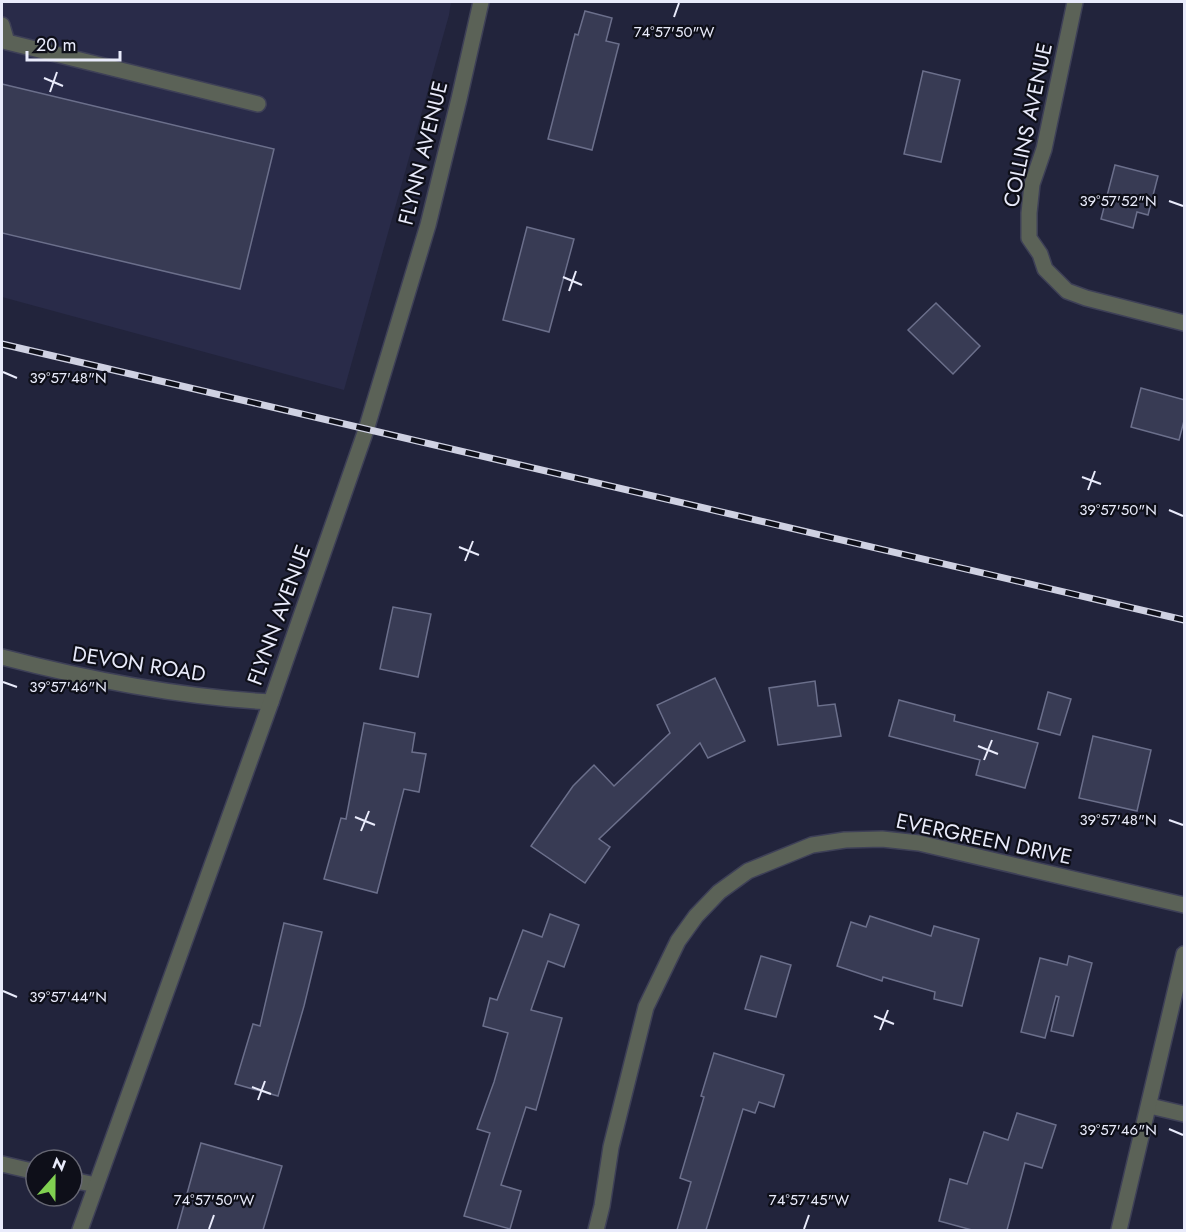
<svg xmlns="http://www.w3.org/2000/svg" width="1186" height="1232" viewBox="0 0 1186 1232" font-family="Jost,sans-serif">
  <rect width="100%" height="100%" fill="#22243c"/>
  <!-- built -->
  <polygon fill="#292b49" points="2,2 451,2 449,15 344,390 2,297"/>
  <!-- building -->
  <g fill="#383b54" stroke="#6b6f8b" stroke-width="1.5">
    <polygon points="585,11 612,18 606,41 619,44 592,150 548,139 575,34 578,35"/>
    <polygon points="923,71 960,80 941,162 904,154"/>
    <polygon points="2,84 274,149 240,289 2,233"/>
    <polygon points="1115,165 1158,176 1148,215 1137,212 1133,228 1101,219"/>
    <polygon points="527,227 574,239 549,332 503,320"/>
    <polygon points="936,303 980,346 953,374 908,330"/>
    <polygon points="1141,388 1185,400 1185,417 1179,440 1131,427"/>
    <polygon points="393,607 431,614 418,677 380,669"/>
    <polygon points="715,678 745,741 708,758 700,743 599,839 610,847 585,883 531,846 573,786 594,765 614,786 670,733 657,705"/>
    <polygon points="815,681 818,706 835,704 841,736 778,745 769,688"/>
    <polygon points="1048,692 1071,699 1060,735 1038,729"/>
    <polygon points="899,700 955,715 954,721 1038,743 1025,788 976,775 980,760 889,736"/>
    <polygon points="364,723 415,733 412,752 426,754 419,792 404,789 377,893 324,879 341,818 346,819"/>
    <polygon points="1093,736 1151,750 1137,811 1079,798"/>
    <polygon points="550,914 579,925 564,967 548,961 531,1010 562,1018 536,1110 526,1107 501,1185 521,1191 510,1229 464,1216 490,1133 477,1129 494,1082 508,1033 483,1026 490,998 497,1000 523,930 542,937"/>
    <polygon points="870,916 931,936 934,926 979,939 962,1006 934,999 935,992 883,977 882,981 837,966 851,922 866,927"/>
    <polygon points="284,923 322,932 304,1006 278,1096 235,1084 253,1024 260,1026"/>
    <polygon points="761,956 791,965 776,1017 745,1009"/>
    <polygon points="1069,956 1092,963 1073,1036 1051,1031 1059,997 1056,996 1045,1038 1021,1032 1040,958 1067,965"/>
    <polygon points="714,1053 784,1075 774,1107 759,1102 755,1113 743,1109 706,1230 677,1230 691,1182 680,1178 704,1097 701,1096"/>
    <polygon points="1017,1113 1056,1125 1042,1168 1025,1163 1007,1230 972,1230 939,1221 950,1179 967,1184 984,1132 1008,1140"/>
    <polygon points="201,1143 282,1166 263,1230 177,1230"/>
  </g>
  <g fill="none" stroke-linecap="round" stroke-linejoin="round">
    <!-- service casing -->
    <g stroke="#3e4057" stroke-width="18">
      <polyline id="service" points="2,25 7,42 258,104"/>
    </g>
    <!-- minor casing -->
    <g stroke="#3e4057" stroke-width="18">
      <g id="minor">
        <polyline points="1075,2 1044,149 1032,184 1029,213 1029,238 1040,254 1045,269 1067,291 1086,298 1184,323"/>
        <path d="M2 657C90 680 179 697 271 702"/>
        <polyline points="1150,1106 1184,1114"/>
        <polyline points="2,1164 36,1172"/>
        <polyline points="72,1180 96,1185"/>
        <polyline points="80,1230 271,702 366,430 428,225 459,99 481,2"/>
        <polyline points="596,1230 602,1206 611,1147 646,1007 678,941 696,916 719,892 748,871 812,845 845,840 882,839 919,843 1184,905"/>
        <polyline points="1119,1230 1184,954"/>
      </g>
    </g>
    <!-- service -->
    <use href="#service" stroke="#5b6257" stroke-width="15"/>
    <!-- minor -->
    <use href="#minor" stroke="#5b6257" stroke-width="15"/>
    <!-- rail casing -->
    <g stroke="#cfd1e2" stroke-width="7">
      <polyline id="rail" points="2,344 1184,620"/>
    </g>
    <!-- rail -->
    <use href="#rail" stroke="#0e0f19" stroke-width="4.5" stroke-dasharray="14" stroke-linecap="butt"/>
  </g>
  <!-- ticks -->
  <path fill="none" stroke="#e9ebfb" stroke-width="2" d="M674 17 679 3M44 78 63 86M50 92 57 72M1169 201 1183 206M563 277 582 285M569 291 576 271M3 372 17 378M1082 477 1101 484M1088 490 1095 471M1169 510 1183 516M459 547 479 555M465 561 473 541M3 682 17 687M978 746 998 754M984 760 992 740M355 817 375 825M1169 820 1183 825M361 831 369 811M3 991 17 997M874 1016 894 1024M880 1030 888 1010M252 1087 271 1094M258 1100 265 1081M1169 1129 1183 1135M209 1229 214 1215M804 1229 809 1215"/>
  <g text-anchor="middle" dominant-baseline="central" stroke-width="4.5" stroke-linejoin="round" paint-order="stroke">
    <!-- street labels -->
    <g font-size="21" fill="#e9ebfb" stroke="#0e0f19">
      <text transform="translate(1028 125) rotate(-78)">COLLINS AVENUE</text>
      <text transform="translate(423 153) rotate(-76)">FLYNN AVENUE</text>
      <text transform="translate(279 615) rotate(-70)">FLYNN AVENUE</text>
      <text transform="translate(139 664) rotate(9)">DEVON ROAD</text>
      <text transform="translate(984 839) rotate(12)">EVERGREEN DRIVE</text>
    </g>
  </g>
  <g font-size="15" text-anchor="middle" fill="#e9ebfb" stroke="#0e0f19" stroke-width="4.5" stroke-linejoin="round" paint-order="stroke">
    <text x="674" y="37">74°57'50"W</text>
    <text x="1118" y="206">39°57'52"N</text>
    <text x="68" y="383">39°57'48"N</text>
    <text x="1118" y="515">39°57'50"N</text>
    <text x="68" y="692">39°57'46"N</text>
    <text x="1118" y="825">39°57'48"N</text>
    <text x="68" y="1002">39°57'44"N</text>
    <text x="1118" y="1135">39°57'46"N</text>
    <text x="214" y="1205">74°57'50"W</text>
    <text x="809" y="1205">74°57'45"W</text>
  </g>
  <!-- border -->
  <rect width="1186" height="1232" fill="none" stroke="#e9ebfb" stroke-width="6"/>
  <!-- north arrow -->
  <g transform="translate(54 1178) rotate(21)"><circle r="28" fill="#0e0f19" stroke="#666773" stroke-width="1.5"/>
  <path d="M0-4.5L10 22L0 15L-10 22Z" fill="#80d051"/>
  <text y="-9" font-size="16" font-weight="bold" text-anchor="middle" fill="#e9ebfb">N</text>
  </g>
  <!-- scale -->
  <path d="M27 51v9h93v-9" fill="none" stroke="#e9ebfb" stroke-width="3"/>
  <text x="36" y="51" font-size="18" fill="#e9ebfb" stroke="#0e0f19" stroke-width="4.5" paint-order="stroke">20 m</text>
</svg>
